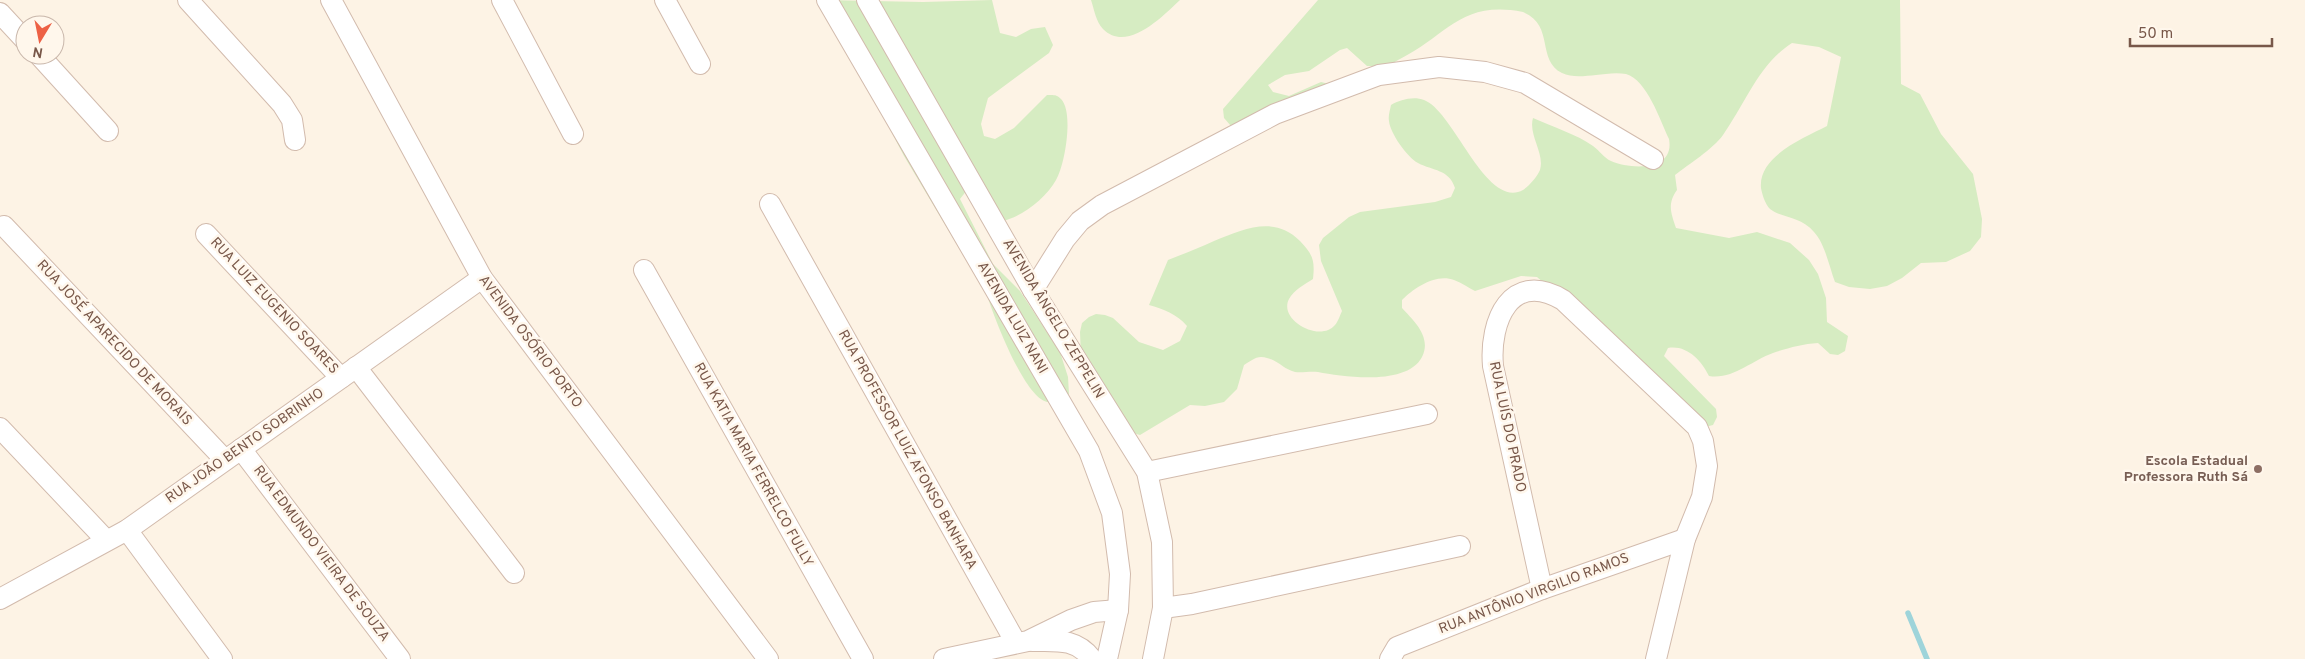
<svg xmlns="http://www.w3.org/2000/svg" width="2305" height="659" viewBox="0 0 2305 659" font-family="Overpass,sans-serif">
  <rect width="100%" height="100%" fill="#fdf3e5"/>
  <!-- green -->
  <g fill="#d6ecc2">
    <path d="M822 0 923 2 992 0 1000 33 1016 37 1031 29 1045 27 1053 45 1049 53 988 98 981 124 984 136 995 139 1014 128 1047 95C1052 95 1057 94 1061 99 1074 112 1065 165 1056 180 1046 198 1022 217 1002 221L967 190 960 199 993 264 1020 291 1060 352 1068 377 1069 394C1063 399 1056 403 1047 402 1024 397 994 317 987 295L904 156Z"/>
    <path d="M1091 0H1180C1162 17 1127 53 1103 29 1096 22 1094 9 1091 0Z"/>
    <path d="M1318 0H1900L1901 84 1920 94 1941 134 1973 174 1982 219 1981 237 1970 251 1946 262 1921 263 1902 278 1887 286 1870 289 1849 287 1835 282C1829 266 1825 244 1814 232 1801 216 1781 218 1770 209 1765 204 1762 194 1761 188 1758 156 1804 138 1827 126L1841 57 1819 47 1792 43C1759 64 1745 104 1723 135 1713 149 1689 164 1675 175L1677 190C1667 204 1671 213 1676 228L1729 238 1757 232 1790 243 1809 260 1818 274 1826 298 1827 322 1848 336 1845 351 1838 355 1830 354 1818 343C1802 344 1788 348 1773 353 1751 361 1732 380 1709 376 1701 360 1687 345 1668 348L1664 356 1716 409 1717 417 1713 425 1705 427 1537 277 1521 276 1475 291C1469 288 1462 283 1454 280 1436 273 1414 288 1402 300V308C1414 321 1432 337 1422 357 1407 386 1344 377 1318 372 1310 371 1302 373 1295 372 1282 369 1277 358 1261 357 1255 357 1249 362 1244 365L1237 389 1224 402 1205 406 1190 405 1140 435 1133 433 1081 357 1080 332 1082 323 1089 317 1096 314 1105 315 1113 318 1139 342 1163 350 1180 341 1187 326C1177 314 1163 309 1149 305L1168 260C1183 254 1199 248 1214 241 1244 229 1274 215 1300 241 1313 255 1315 260 1313 279 1305 284 1294 290 1289 299 1278 320 1320 343 1335 325 1338 322 1340 315 1342 311L1321 261 1319 245 1323 238 1349 217 1360 212 1435 202 1451 197 1455 188C1449 169 1433 171 1418 163 1407 157 1390 133 1389 121 1388 116 1390 110 1391 105 1400 100 1413 96 1424 100 1454 111 1486 210 1523 190 1529 186 1537 177 1540 170 1545 153 1528 135 1533 118 1551 126 1578 135 1593 146 1600 151 1604 158 1611 161 1632 170 1675 171 1669 139 1660 120 1647 80 1626 74 1616 72 1605 74 1596 75 1585 76 1572 78 1562 73 1536 60 1555 25 1523 12 1460 0 1447 36 1400 59 1396 61 1391 65 1386 66 1381 67 1373 66 1367 66L1347 48 1340 50 1309 71 1285 75 1268 85 1273 92 1289 96 1321 82 1329 84 1272 115 1231 126 1224 118 1223 109Z"/>
  </g>
  <g fill="none" stroke-linecap="round" stroke-linejoin="round">
    <!-- stream -->
    <polyline stroke="#9ed4da" stroke-width="5.5" points="1908,613 1927,659"/>
    <!-- minor casing -->
    <g stroke="#d2bbad" stroke-width="22">
      <g id="minor">
        <polyline points="188,0 282,104 292,120 295,140"/>
        <polyline points="331,0 482,278 768,659"/>
        <polyline points="502,0 573,134"/>
        <polyline points="665,0 700,64"/>
        <polyline points="827,0 1089,451 1112,513 1120,574 1118,610 1107,659"/>
        <polyline points="867,0 1033,290 1147,472 1162,542 1163,608 1153,659"/>
        <polyline points="0,13 25,40"/>
        <polyline points="39,55 108,131"/>
        <polyline points="770,204 1016,643"/>
        <polyline points="4,226 225,460"/>
        <polyline points="206,234 341,378"/>
        <polyline points="644,270 863,659"/>
        <polyline points="1033,290 1065,239 1080,221 1102,205 1275,114 1379,75 1439,67 1485,72 1525,83 1653,159"/>
        <polyline points="356,367 514,573"/>
        <polyline points="0,428 106,540"/>
        <polyline points="241,449 400,659"/>
        <polyline points="1147,472 1427,414"/>
        <polyline points="127,530 222,659"/>
        <path d="M1542 589 1493 366C1489 321 1511 269 1563 300L1697 427 1703 441 1707 466 1702 497 1685 539 1656 659"/>
        <polyline points="0,599 127,530 482,278"/>
        <polyline points="1163,608 1192,604 1460,546"/>
        <path d="M1032 641C1057 641 1076 638 1092 659"/>
        <polyline points="944,659 1028,641 1071,620 1094,612 1118,610"/>
        <polyline points="1390,659 1397,647 1542,589 1685,539"/>
      </g>
    </g>
    <!-- minor -->
    <use href="#minor" stroke="#fff" stroke-width="20"/>
  </g>
  <!-- markers -->
  <circle fill="#8d6e63" stroke="#fff7ec" stroke-width="2" cx="2258" cy="469" r="5"/>
  <g text-anchor="middle" dominant-baseline="central" stroke-width="5" stroke-linejoin="round" paint-order="stroke">
    <!-- street labels -->
    <g font-size="14" fill="#785749" stroke="#fff7ec">
      <text transform="translate(274 306) rotate(47)">RUA LUIZ EUGENIO SOARES</text>
      <text transform="translate(1012 318) rotate(60)">AVENIDA LUIZ NANI</text>
      <text transform="translate(1053 319) rotate(59)">AVENIDA ÂNGELO ZEPPELIN</text>
      <text transform="translate(530 342) rotate(53)">AVENIDA OSÓRIO PORTO</text>
      <text transform="translate(114 343) rotate(47)">RUA JOSÉ APARECIDO DE MORAIS</text>
      <text transform="translate(1507 427) rotate(78)">RUA LUÍS DO PRADO</text>
      <text transform="translate(245 446) rotate(-35)">RUA JOÃO BENTO SOBRINHO</text>
      <text transform="translate(907 450) rotate(61)">RUA PROFESSOR LUIZ AFONSO BANHARA</text>
      <text transform="translate(753 465) rotate(61)">RUA KATIA MARIA FERRELCO FULLY</text>
      <text transform="translate(321 554) rotate(53)">RUA EDMUNDO VIEIRA DE SOUZA</text>
      <text transform="translate(1534 594) rotate(-21)">RUA ANTÔNIO VIRGILIO RAMOS</text>
    </g>
    <!-- education labels -->
    <g font-size="14" font-weight="bold" fill="#785e54" stroke="#fff7ec" text-anchor="end">
      <text x="2248" y="461">Escola Estadual<tspan x="2248" dy="16">Professora Ruth Sá</tspan></text>
    </g>
  </g>
  <!-- north arrow -->
  <g transform="translate(40 40) rotate(190)"><circle r="24" fill="#fff7ec" stroke="#c9b7ab"/>
  <path d="M0-4L9 19L0 12L-9 19Z" fill="#ed6145"/>
  <text y="-8" font-size="14" font-weight="bold" text-anchor="middle" fill="#785749">N</text>
  </g>
  <!-- scale -->
  <path d="M2130 38v8h142v-8" fill="none" stroke="#785749" stroke-width="2.5"/>
  <text x="2138" y="38" font-size="15" fill="#785749" stroke="#fff7ec" stroke-width="4" paint-order="stroke">50 m</text>
</svg>
